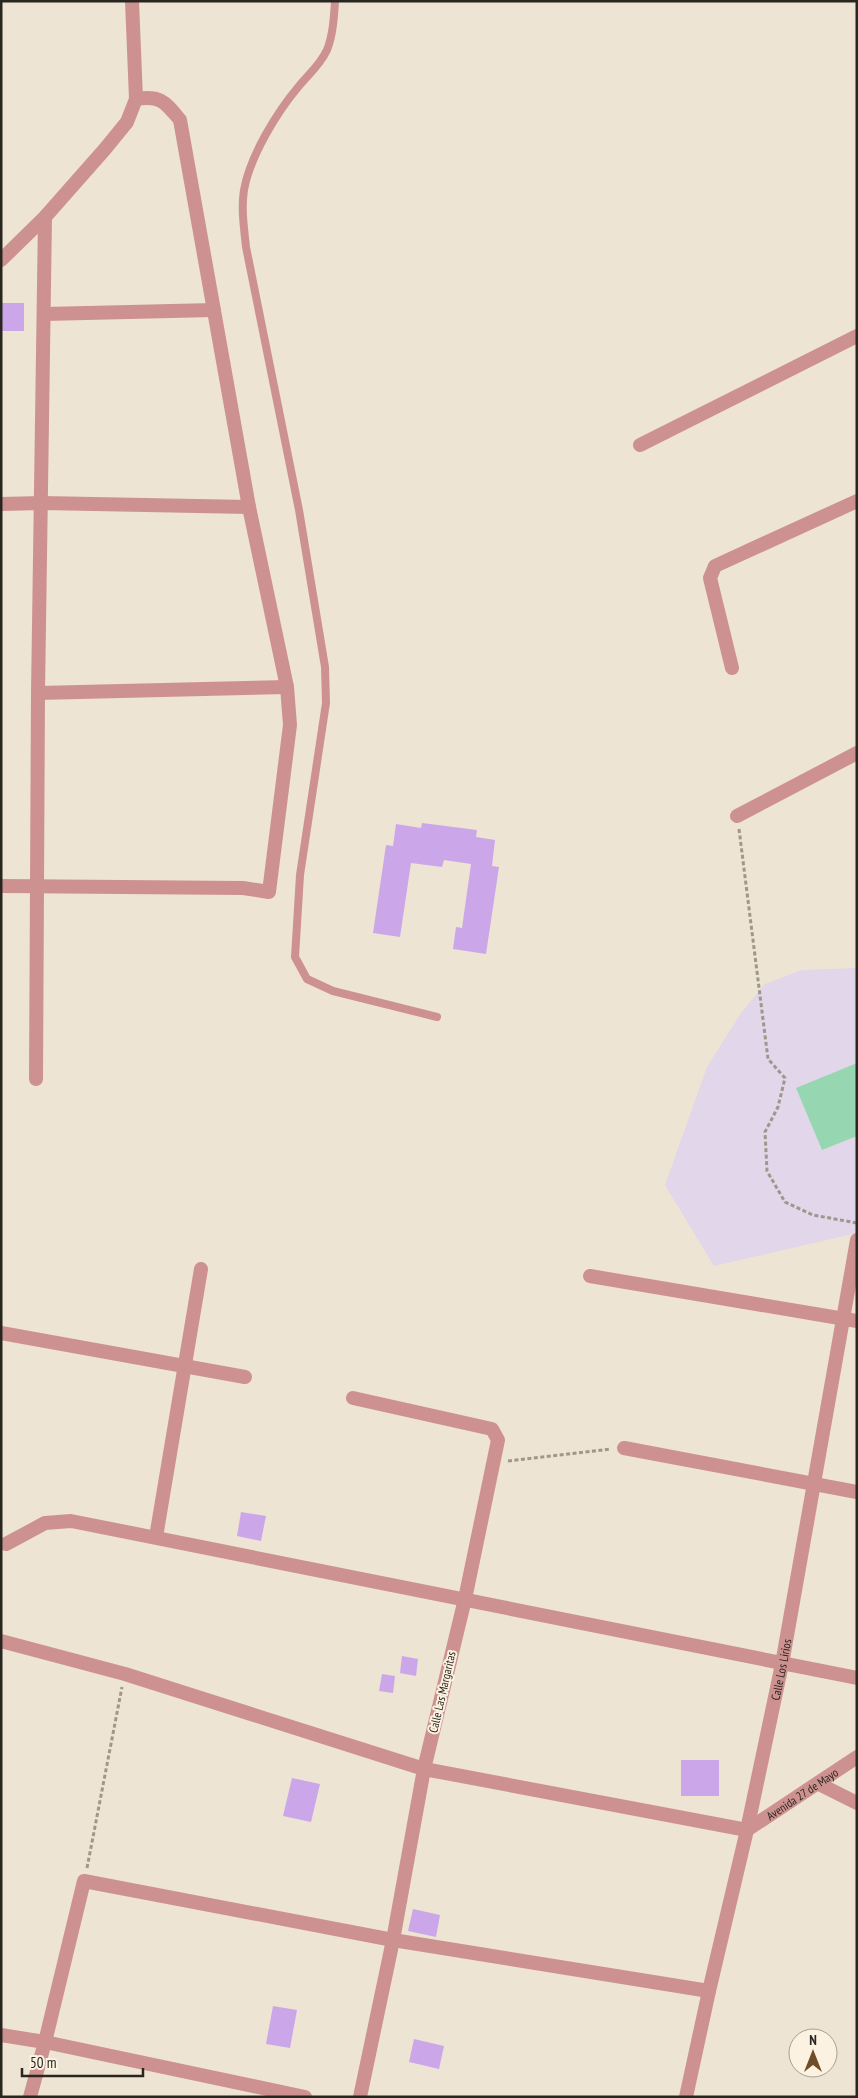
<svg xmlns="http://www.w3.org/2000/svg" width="858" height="2098" viewBox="0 0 858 2098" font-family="'PT Sans Narrow',sans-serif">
  <rect width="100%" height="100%" fill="#eee4d3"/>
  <!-- education -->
  <polygon fill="#e2d6eb" points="857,968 857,1233 714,1266 665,1185 707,1067 741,1013 765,984 802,970"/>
  <!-- green -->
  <polygon fill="#96d7b1" points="857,1063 857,1136 822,1150 796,1088"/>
  <!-- building -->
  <g fill="#cba7ea">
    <rect x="1" y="303" width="23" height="28"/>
    <polygon points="422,823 477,830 476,837 495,840 492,866 499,867 486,954 453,949 456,927 462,928 471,864 444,860 442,867 411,863 400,937 373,933 386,845 393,846 396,824 421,828"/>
    <polygon points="241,1512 266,1516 261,1541 237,1536"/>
    <polygon points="402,1656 418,1659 416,1676 400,1673"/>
    <polygon points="382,1674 395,1676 393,1693 379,1691"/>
    <rect x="681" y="1760" width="38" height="36"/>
    <polygon points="292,1778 320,1784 311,1822 283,1816"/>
    <polygon points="413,1909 440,1915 436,1937 408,1931"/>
    <polygon points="273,2006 297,2010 290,2048 266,2044"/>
    <polygon points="414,2039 444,2046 439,2069 409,2062"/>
  </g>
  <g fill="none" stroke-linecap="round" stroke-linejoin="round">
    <!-- path -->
    <g stroke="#9f978b" stroke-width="3" stroke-dasharray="4 2.5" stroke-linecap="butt">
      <polyline points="739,829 768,1059 785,1078 778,1107 765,1132 767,1171 785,1202 813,1215 857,1223"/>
      <polyline points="508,1461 611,1449"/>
      <polyline points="87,1868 122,1687"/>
    </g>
    <!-- service -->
    <path stroke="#cd9290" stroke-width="8" d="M335 1C334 17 333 35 327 50 320 65 309 74 299 86 277 112 250 156 244 190 241 208 244 228 246 247L299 510 325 667 326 703 300 875 295 957 307 979 333 991 437 1017"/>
    <!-- minor -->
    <g stroke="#cd9290" stroke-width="14">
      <polyline points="132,1 136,99"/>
      <path d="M1 260 45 217 105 149 127 122 136 99C161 95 165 102 180 120L249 507 287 687 290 725 269 892 243 888 1 886"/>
      <polyline points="44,314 214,310"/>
      <polyline points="640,445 857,336"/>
      <polyline points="1,504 42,503 249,507"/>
      <polyline points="732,668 710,578 715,566 857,501"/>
      <polyline points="38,693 287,687"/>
      <polyline points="737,816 857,753"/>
      <polyline points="36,1079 38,693 45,217"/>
      <polyline points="590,1276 857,1321"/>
      <polyline points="1,1333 245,1377"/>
      <polyline points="353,1398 492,1429 498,1440 465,1599 424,1769 393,1940 360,2097"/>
      <polyline points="624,1448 857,1492"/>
      <polyline points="156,1537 201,1269"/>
      <polyline points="6,1544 45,1523 71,1521 857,1678"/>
      <polyline points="819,1784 857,1803"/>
      <path id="s1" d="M747 1830 782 1664 857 1240"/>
      <polyline points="1,2035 45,2042 305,2097"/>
      <polyline points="30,2097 45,2042 84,1881 393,1940 709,1991"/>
    </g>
    <!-- tertiary -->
    <g stroke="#cd9290" stroke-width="14">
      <polyline points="1,1641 125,1674 424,1769 747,1830"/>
      <path id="s2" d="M747 1830 857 1757"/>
      <polyline points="686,2097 709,1991 747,1830"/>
    </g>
  </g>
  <g text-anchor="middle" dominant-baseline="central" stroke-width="4" stroke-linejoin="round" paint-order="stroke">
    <!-- street labels -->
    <g font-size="12" fill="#29251f" stroke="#fbf2e1">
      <text stroke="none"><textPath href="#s1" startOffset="164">Calle Los Lirios</textPath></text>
      <text transform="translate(442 1692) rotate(-77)">Calle Las Margaritas</text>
      <text stroke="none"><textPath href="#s2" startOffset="66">Avenida 27 de Mayo</textPath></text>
    </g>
  </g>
  <!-- border -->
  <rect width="858" height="2098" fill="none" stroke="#29251f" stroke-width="5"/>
  <!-- north arrow -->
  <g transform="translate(813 2053)"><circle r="24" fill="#fbf2e1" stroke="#a7a093"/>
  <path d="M0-4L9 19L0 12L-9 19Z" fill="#704d27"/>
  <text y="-8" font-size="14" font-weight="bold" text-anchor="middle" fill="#29251f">N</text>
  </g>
  <!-- scale -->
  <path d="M22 2068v8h121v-8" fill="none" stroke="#29251f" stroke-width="2.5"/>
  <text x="30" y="2068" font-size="15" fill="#29251f" stroke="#fbf2e1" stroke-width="4" paint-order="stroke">50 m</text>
</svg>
